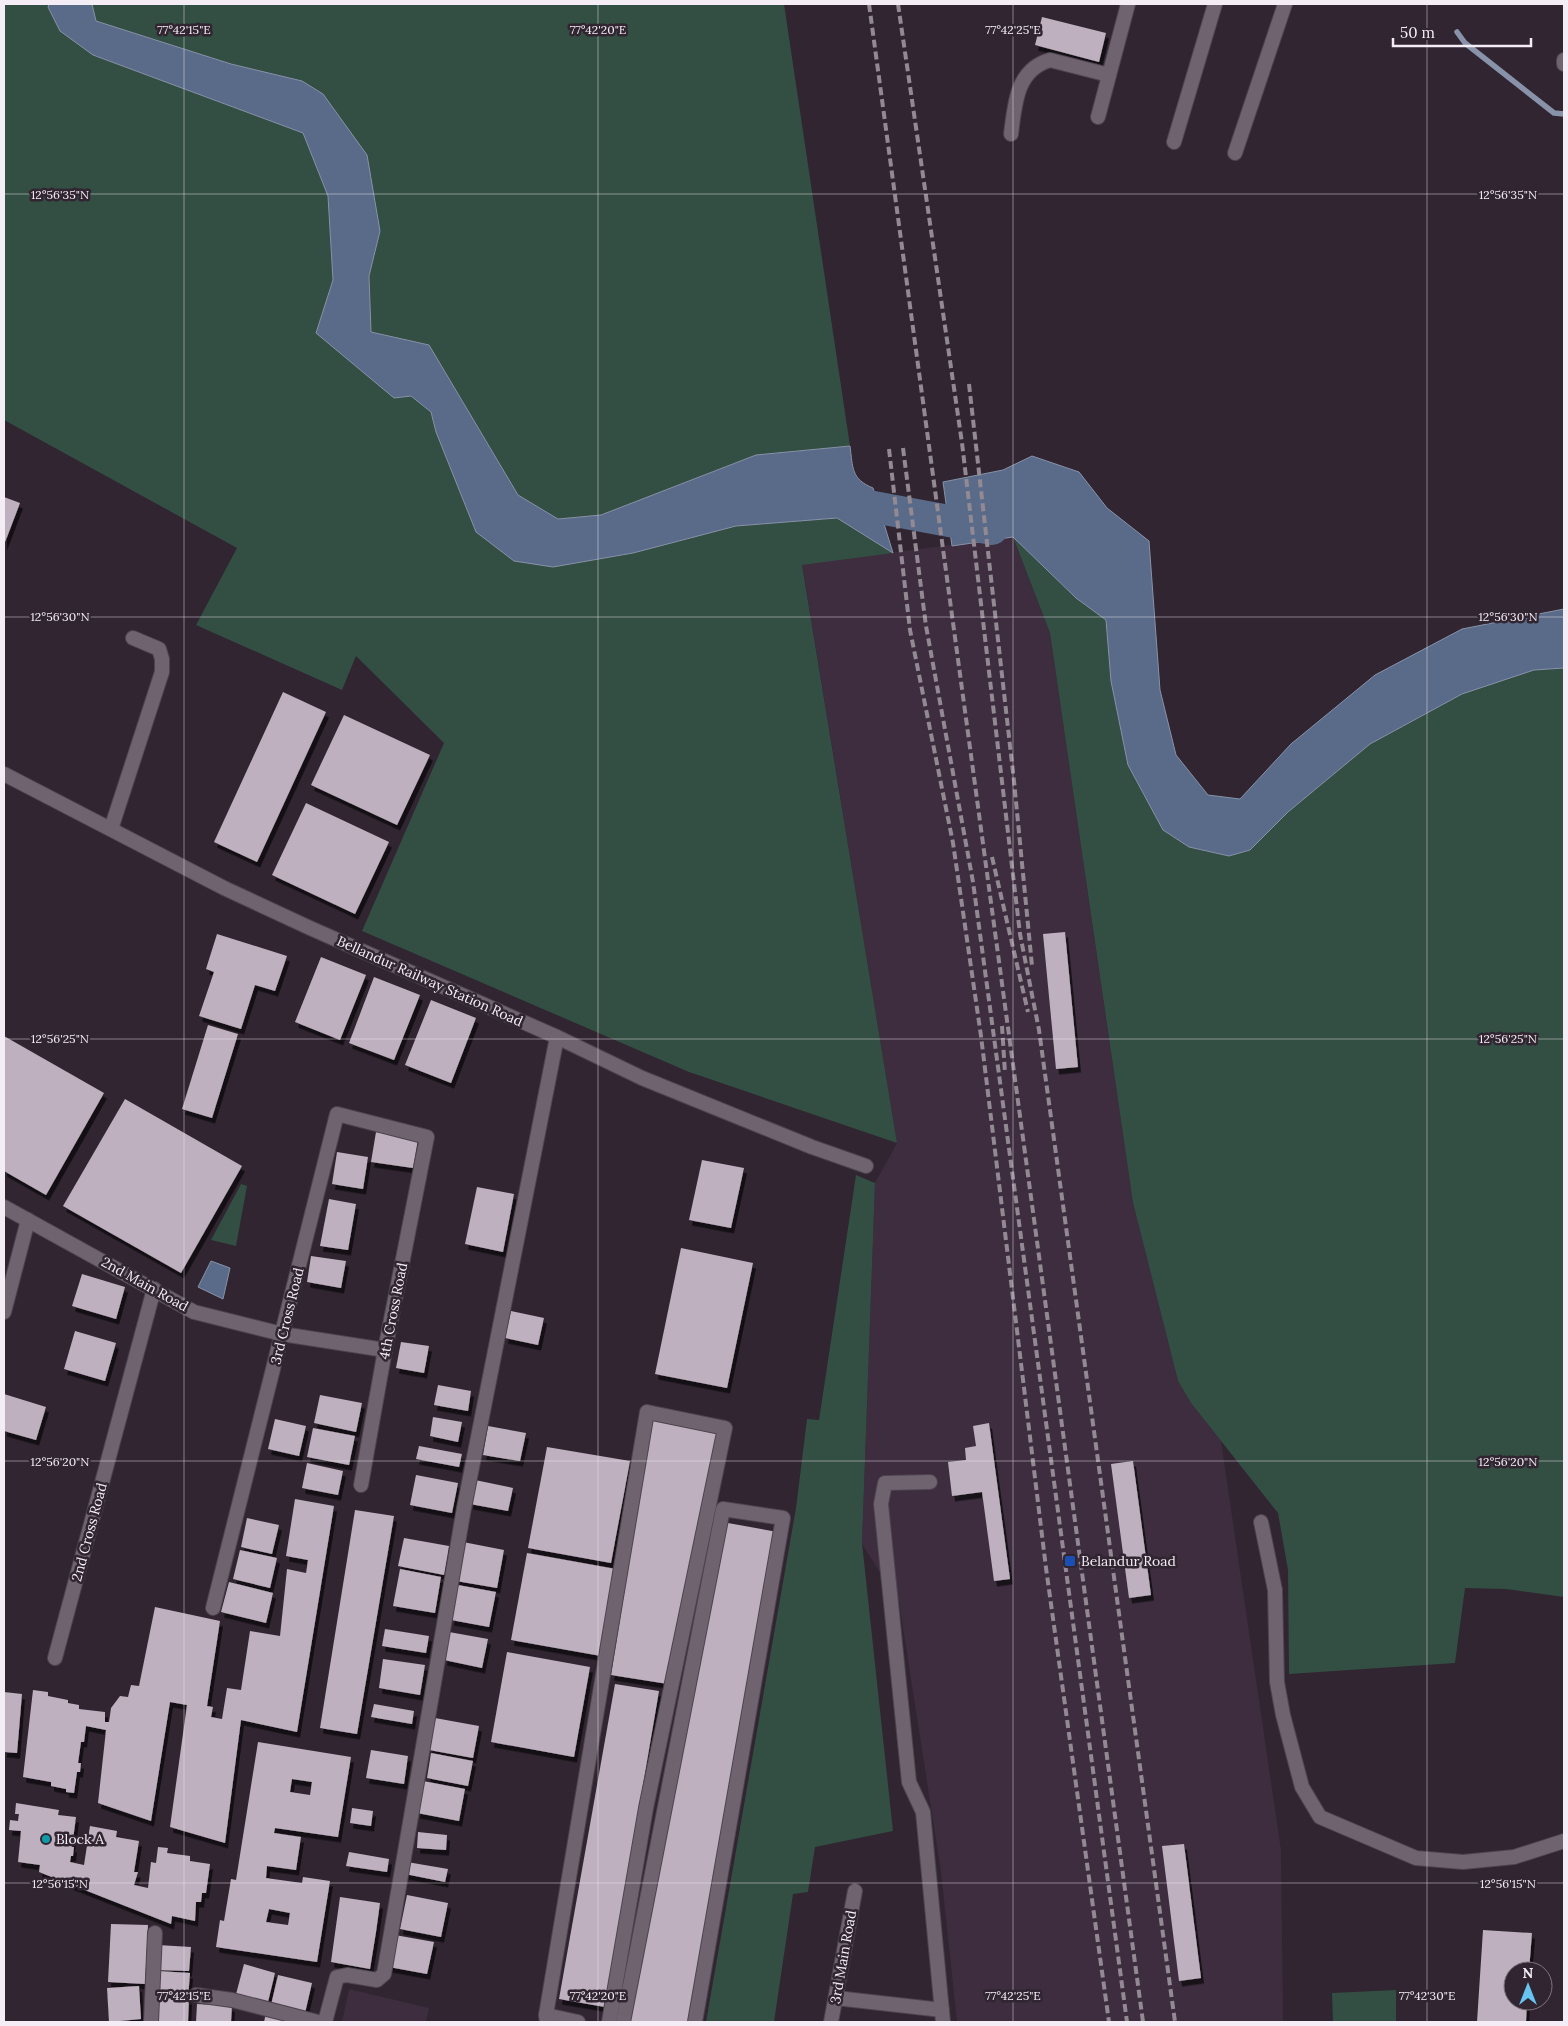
<svg xmlns="http://www.w3.org/2000/svg" width="1568" height="2026" viewBox="0 0 1568 2026" font-family="Lora,serif">
  <defs>
    <filter id="shadow"><feDropShadow dx="3" dy="5.5" stdDeviation="0" flood-color="#0009"/></filter>
  </defs>
  <rect width="100%" height="100%" fill="#302531"/>
  <!-- built -->
  <g fill="#3d2d3e">
    <polygon points="1013,537 1050,633 1133,1203 1178,1381 1191,1403 1221,1441 1281,1850 1283,2022 957,2022 941,1872 899,1602 862,1544 875,1183 897,1143 802,564"/>
    <polygon points="349,1989 429,2008 426,2022 342,2022"/>
  </g>
  <!-- green -->
  <g fill="#334e42">
    <polygon points="4,4 49,4 49,7 93,55 303,133 328,196 333,280 316,333 411,396 431,412 436,432 476,532 553,567 633,553 736,526 837,518 893,553 802,565 897,1143 689,1072 362,931 444,743 356,656 342,690 196,625 237,548 4,420"/>
    <polygon points="92,4 784,4 850,446 756,455 601,515 558,519 518,495 429,345 371,332 369,276 380,231 302,81 231,64 96,21"/>
    <polygon points="1013,537 1076,598 1106,620 1111,681 1128,765 1163,830 1189,847 1229,856 1250,850 1288,812 1370,744 1462,694 1534,670 1564,668 1564,1597 1506,1589 1465,1588 1455,1663 1289,1674 1288,1570 1278,1513 1191,1403 1178,1381 1133,1203 1050,633"/>
    <polygon points="856,1175 875,1183 862,1543 893,1831 815,1847 808,1892 793,1894 774,2022 706,2022 796,1508 807,1419 819,1420"/>
    <polygon points="241,1184 247,1186 236,1246 211,1240"/>
    <polygon points="1396,1990 1396,2022 1333,2022 1332,1993"/>
  </g>
  <!-- water -->
  <g fill="#596b88" stroke="#8892a9">
    <path d="M49 4H92L96 21 231 64 302 81 323 94 367 155 380 231 369 276 371 332 429 345 518 495 558 519 601 515 756 455 850 446C853 468 851 479 873 488L893 553 837 518 736 526 633 553 553 567 514 561 476 532 436 432 431 412 411 396 394 398 316 333 333 280 328 196 303 133 93 55 60 31 48 7Z"/>
    <polygon points="1032,456 1079,472 1107,508 1149,541 1160,690 1176,755 1208,795 1240,799 1291,744 1375,675 1462,629 1564,609 1564,668 1534,670 1462,694 1370,744 1288,812 1250,850 1229,856 1189,847 1163,830 1128,765 1111,681 1106,620 1076,598 1013,537 952,546 943,482 1003,470"/>
    <polygon points="211,1261 230,1268 223,1299 198,1287"/>
  </g>
  <g fill="none" stroke-linecap="round" stroke-linejoin="round">
    <!-- stream -->
    <polyline stroke="#8892a9" stroke-width="5.5" points="1457,32 1465,43 1554,113 1564,114"/>
    <!-- river -->
    <polyline stroke="#596b88" stroke-width="32" points="836,500 992,529"/>
  </g>
  <!-- building -->
  <g fill="#beb0bf" fill-rule="evenodd" filter="url(#shadow)">
    <polygon points="1042,17 1106,33 1099,62 1035,45"/>
    <polygon points="4,497 20,503 4,545"/>
    <polygon points="283,692 326,712 257,862 214,842"/>
    <polygon points="344,715 430,755 397,825 311,785"/>
    <polygon points="306,803 389,842 355,914 272,875"/>
    <polygon points="1065,932 1078,1067 1056,1069 1043,934"/>
    <polygon points="217,934 287,956 275,991 255,985 241,1029 199,1016 214,972 206,969"/>
    <polygon points="321,957 366,975 340,1040 295,1022"/>
    <polygon points="374,977 420,995 394,1060 349,1043"/>
    <polygon points="431,1000 476,1018 451,1083 405,1065"/>
    <polygon points="208,1025 238,1034 212,1118 182,1109"/>
    <polygon points="4,1036 104,1093 46,1195 4,1171"/>
    <polygon points="125,1099 242,1166 181,1273 63,1206"/>
    <polygon points="376,1132 418,1139 413,1168 371,1162"/>
    <polygon points="337,1152 368,1157 363,1189 332,1184"/>
    <polygon points="702,1160 744,1168 731,1228 689,1220"/>
    <polygon points="477,1187 514,1194 503,1252 465,1244"/>
    <polygon points="329,1199 356,1204 348,1250 320,1246"/>
    <polygon points="681,1248 753,1263 727,1388 655,1374"/>
    <polygon points="311,1256 346,1261 341,1288 307,1282"/>
    <polygon points="82,1274 125,1287 116,1319 72,1306"/>
    <polygon points="511,1311 544,1318 538,1345 505,1338"/>
    <polygon points="75,1331 116,1343 105,1381 64,1369"/>
    <polygon points="401,1342 429,1346 424,1373 396,1368"/>
    <polygon points="438,1385 471,1391 468,1411 434,1405"/>
    <polygon points="4,1394 46,1407 36,1440 4,1431"/>
    <polygon points="320,1395 362,1403 356,1432 314,1423"/>
    <polygon points="433,1417 462,1422 458,1442 430,1436"/>
    <polygon points="275,1419 306,1426 299,1456 268,1449"/>
    <polygon points="652,1419 718,1433 668,1684 611,1675"/>
    <polygon points="989,1423 1010,1579 994,1581 982,1492 952,1496 948,1462 966,1460 965,1448 976,1446 973,1426"/>
    <polygon points="488,1426 526,1433 520,1461 483,1455"/>
    <polygon points="313,1428 355,1436 349,1465 307,1457"/>
    <polygon points="419,1446 462,1454 459,1467 416,1459"/>
    <polygon points="547,1447 630,1461 611,1563 528,1548"/>
    <polygon points="1133,1461 1151,1595 1129,1598 1111,1464"/>
    <polygon points="307,1463 343,1471 338,1495 302,1488"/>
    <polygon points="416,1475 458,1483 452,1513 410,1505"/>
    <polygon points="475,1480 513,1488 508,1511 470,1504"/>
    <polygon points="295,1499 334,1506 297,1732 241,1720 225,1843 170,1827 187,1705 170,1702 151,1821 98,1803 106,1730 86,1726 84,1742 81,1742 78,1763 81,1763 80,1772 77,1772 74,1793 66,1792 66,1789 51,1786 51,1782 23,1777 33,1690 48,1692 48,1696 68,1700 68,1703 79,1705 79,1709 105,1712 105,1722 109,1722 111,1708 120,1696 128,1697 131,1685 139,1686 155,1607 220,1621 207,1706 213,1707 211,1717 222,1719 227,1688 241,1690 250,1631 280,1636 287,1569 306,1573 308,1560 286,1556"/>
    <polygon points="355,1510 394,1516 357,1734 320,1728"/>
    <polygon points="247,1518 279,1525 272,1554 241,1547"/>
    <polygon points="717,1521 783,1533 693,2022 625,2022"/>
    <polygon points="404,1538 449,1546 444,1575 398,1566"/>
    <polygon points="463,1542 504,1550 497,1588 456,1581"/>
    <polygon points="240,1550 277,1558 270,1588 233,1579"/>
    <polygon points="527,1553 616,1569 601,1656 511,1640"/>
    <polygon points="400,1569 441,1577 435,1613 393,1606"/>
    <polygon points="229,1582 273,1593 266,1623 221,1612"/>
    <polygon points="458,1585 496,1592 489,1627 451,1620"/>
    <polygon points="385,1629 429,1636 426,1653 382,1646"/>
    <polygon points="449,1632 488,1639 482,1668 444,1660"/>
    <polygon points="507,1652 590,1667 574,1757 491,1742"/>
    <polygon points="383,1659 425,1665 420,1695 379,1688"/>
    <polygon points="615,1684 659,1691 605,2007 559,1999"/>
    <polygon points="4,1692 22,1694 17,1753 4,1752"/>
    <polygon points="374,1704 414,1711 412,1724 371,1717"/>
    <polygon points="435,1718 479,1726 473,1758 429,1750"/>
    <path d="M258 1742 351 1757 338 1837 275 1828 274 1833 301 1837 296 1870 267 1866 266 1878 302 1883 303 1877 330 1881 317 1962 216 1947 220 1920 224 1921 231 1879 236 1880ZM292 1779 312 1782 310 1795 290 1792ZM269 1909 290 1913 288 1925 266 1922Z"/>
    <polygon points="371,1750 408,1756 404,1784 366,1778"/>
    <polygon points="431,1753 473,1761 468,1786 427,1778"/>
    <polygon points="423,1781 465,1789 459,1821 417,1813"/>
    <polygon points="16,1803 59,1810 58,1815 76,1817 72,1847 74,1847 73,1856 71,1856 70,1862 84,1865 90,1826 117,1831 116,1837 139,1841 134,1872 138,1872 134,1885 148,1888 151,1862 156,1863 158,1847 168,1848 167,1853 190,1856 190,1861 210,1864 206,1893 202,1893 201,1902 196,1902 195,1921 172,1916 171,1924 39,1872 40,1865 18,1862 21,1831 9,1830 10,1820 18,1821 19,1814 15,1814"/>
    <polygon points="352,1808 373,1811 371,1826 350,1823"/>
    <polygon points="418,1832 447,1835 446,1850 417,1848"/>
    <polygon points="1184,1844 1201,1978 1179,1981 1162,1846"/>
    <polygon points="349,1852 389,1859 387,1872 346,1866"/>
    <polygon points="407,1862 448,1869 445,1882 405,1874"/>
    <polygon points="407,1895 448,1903 441,1937 400,1929"/>
    <polygon points="340,1897 380,1903 376,1932 351,1928 376,1932 370,1969 331,1962"/>
    <polygon points="111,1924 148,1925 145,1984 108,1982"/>
    <polygon points="1483,1930 1532,1933 1529,1971 1513,1971 1513,2001 1527,2001 1526,2022 1477,2022"/>
    <polygon points="395,1935 434,1942 427,1974 389,1967"/>
    <polygon points="158,1945 191,1947 189,1971 156,1970"/>
    <polygon points="244,1964 275,1973 267,2006 235,1998"/>
    <polygon points="157,1971 190,1973 188,1998 156,1996"/>
    <polygon points="278,1975 312,1983 305,2013 271,2005"/>
    <polygon points="139,1986 141,2019 109,2022 107,1988"/>
    <polygon points="156,1998 189,1999 188,2022 155,2022"/>
    <polygon points="197,2004 232,2006 231,2022 196,2022"/>
    <polygon points="266,2013 304,2022 264,2022"/>
  </g>
  <g fill="none" stroke-linecap="round" stroke-linejoin="round">
    <!-- minor casing -->
    <g stroke="#4d444e" stroke-width="16">
      <g id="minor">
        <polyline points="1564,60 1564,64"/>
        <polyline points="1098,117 1128,4"/>
        <path d="M1011 134C1015 104 1016 70 1050 60L1109 75"/>
        <polyline points="1174,142 1215,4"/>
        <polyline points="1235,153 1285,4"/>
        <polyline points="4,774 224,888 310,928 557,1037 642,1078 812,1147 866,1166"/>
        <polyline points="111,829 162,672 162,659 159,649 133,638"/>
        <polyline points="4,1207 194,1312 282,1334 385,1350"/>
        <polyline points="4,1312 28,1220"/>
        <polyline points="930,1482 885,1483 881,1504 909,1782 923,1812 943,2022"/>
        <polyline points="1261,1522 1275,1590 1277,1682 1283,1715 1302,1787 1320,1817 1416,1858 1463,1862 1514,1857 1564,1841"/>
        <polyline points="213,1608 337,1114 427,1137 385,1350 361,1485"/>
        <polyline points="55,1658 154,1289"/>
        <polyline points="196,1995 232,2000 318,2022"/>
        <polyline points="836,1998 942,2010"/>
        <polyline points="546,2015 578,2022"/>
        <polyline points="151,2022 155,1933"/>
        <polyline points="325,2022 337,1977 347,1975 377,1980 384,1974 464,1508 557,1037"/>
        <polyline points="547,2022 546,2015 647,1412 725,1428 646,1808 609,2022"/>
        <polyline points="623,2022 723,1509 783,1518 695,2022"/>
        <polyline points="831,2022 855,1891"/>
      </g>
    </g>
    <!-- minor -->
    <use href="#minor" stroke="#6f6370" stroke-width="14"/>
    <!-- rail -->
    <g stroke="#928993" stroke-width="4" stroke-dasharray="8 4" stroke-linecap="butt">
      <polyline points="869,4 1143,2022"/>
      <polyline points="898,4 962,443 1020,934 1039,1030 1175,2022"/>
      <polyline points="969,384 1014,781 1032,966"/>
      <polyline points="903,448 926,626 973,882 1127,2022"/>
      <polyline points="889,449 910,630 953,843 981,1036 1046,1568 1109,2022"/>
      <polyline points="992,857 1028,1012"/>
      <polyline points="1002,1026 1005,1073"/>
    </g>
  </g>
  <!-- ticks -->
  <path fill="none" stroke="#f4edf5" stroke-width="1" stroke-opacity="0.45" d="M184 4V2022M598 4V2022M1013 4V2022M1427 4V2022M4 194H1564M4 617H1564M4 1039H1564M4 1461H1564M4 1883H1564"/>
  <!-- markers -->
  <rect fill="#1a4fb4" stroke="#302531" stroke-width="2" x="1064" y="1555" width="12" height="12" rx="2.5"/>
  <circle fill="#0f9aa8" stroke="#302531" stroke-width="2" cx="46" cy="1839" r="5"/>
  <g text-anchor="middle" dominant-baseline="central" stroke-width="5" stroke-linejoin="round" paint-order="stroke">
    <!-- street labels -->
    <g font-size="14" fill="#f4edf5" stroke="#302531">
      <text transform="translate(430 981) rotate(24)">Bellandur Railway Station Road</text>
      <text transform="translate(145 1284) rotate(29)">2nd Main Road</text>
      <text transform="translate(393 1311) rotate(-79)">4th Cross Road</text>
      <text transform="translate(287 1316) rotate(-76)">3rd Cross Road</text>
      <text transform="translate(89 1532) rotate(-75)">2nd Cross Road</text>
      <text transform="translate(843 1957) rotate(-80)">3rd Main Road</text>
    </g>
    <!-- poi labels -->
    <g font-size="14" fill="#f4edf5" stroke="#302531" text-anchor="start">
      <text x="1081" y="1561">Belandur Road</text>
      <text x="56" y="1839">Block A</text>
    </g>
  </g>
  <g font-size="12" text-anchor="middle" fill="#f4edf5" stroke="#302531" stroke-width="5" stroke-linejoin="round" paint-order="stroke">
    <text x="184" y="34">77°42'15"E</text>
    <text x="598" y="34">77°42'20"E</text>
    <text x="1013" y="34">77°42'25"E</text>
    <text x="60" y="199">12°56'35"N</text>
    <text x="1508" y="199">12°56'35"N</text>
    <text x="60" y="621">12°56'30"N</text>
    <text x="1508" y="621">12°56'30"N</text>
    <text x="60" y="1043">12°56'25"N</text>
    <text x="1508" y="1043">12°56'25"N</text>
    <text x="60" y="1466">12°56'20"N</text>
    <text x="1508" y="1466">12°56'20"N</text>
    <text x="60" y="1888">12°56'15"N</text>
    <text x="1508" y="1888">12°56'15"N</text>
    <text x="184" y="2000">77°42'15"E</text>
    <text x="598" y="2000">77°42'20"E</text>
    <text x="1013" y="2000">77°42'25"E</text>
    <text x="1427" y="2000">77°42'30"E</text>
  </g>
  <!-- border -->
  <rect width="1568" height="2026" fill="none" stroke="#f4edf5" stroke-width="10"/>
  <!-- north arrow -->
  <g transform="translate(1528 1986)"><circle r="24" fill="#302531" stroke="#7e757f"/>
  <path d="M0-4L9 19L0 12L-9 19Z" fill="#67c4f0"/>
  <text y="-8" font-size="14" font-weight="bold" text-anchor="middle" fill="#f4edf5">N</text>
  </g>
  <!-- scale -->
  <path d="M1393 38v8h138v-8" fill="none" stroke="#f4edf5" stroke-width="2.5"/>
  <text x="1400" y="38" font-size="15" fill="#f4edf5" stroke="#302531" stroke-width="4" paint-order="stroke">50 m</text>
</svg>
